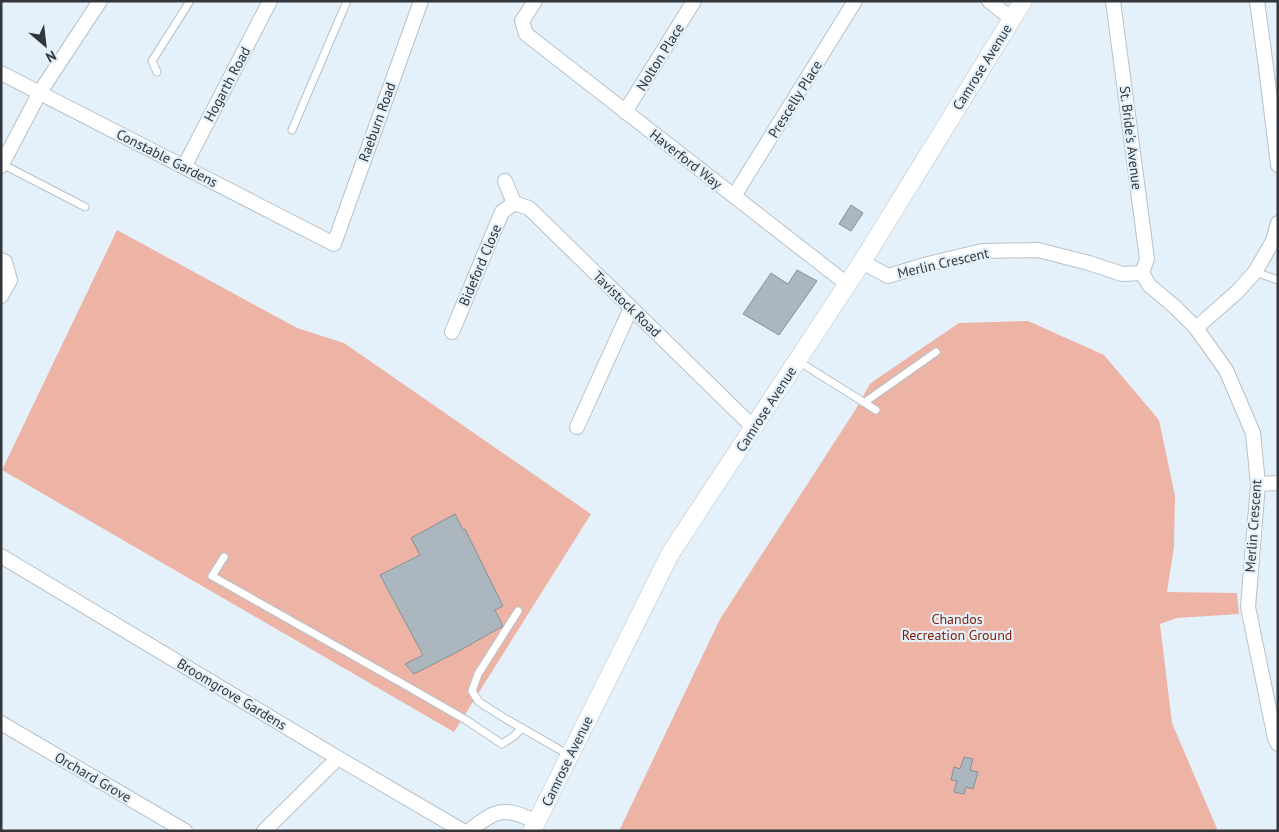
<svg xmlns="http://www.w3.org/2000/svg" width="1279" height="832" viewBox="0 0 1279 832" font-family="'PT Sans',sans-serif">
  <rect width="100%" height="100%" fill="#e5f1fa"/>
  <!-- green -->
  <g fill="#edb4a6">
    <polygon points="117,230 297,328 344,343 591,514 454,732 2,470"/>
    <polygon points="1028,321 1104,355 1159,420 1175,496 1174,547 1167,592 1237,593 1239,614 1177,618 1160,624 1172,723 1218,831 619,831 720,619 854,412 870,384 878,378 959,323"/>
  </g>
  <!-- building -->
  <g fill="#abb6bf" stroke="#859098">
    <polygon points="851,205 863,213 851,231 839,224"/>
    <polygon points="797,270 817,281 779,335 743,314 771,273 788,284"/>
    <polygon points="455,514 463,530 465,529 503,606 495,610 503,626 459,651 414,674 405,664 423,655 380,575 420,555 411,538"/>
    <polygon points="964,757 973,759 970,770 978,772 973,789 966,787 964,794 954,792 957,781 951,780 954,767 960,769"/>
  </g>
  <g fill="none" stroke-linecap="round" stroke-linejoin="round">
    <!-- service casing -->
    <g stroke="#b6c1ca" stroke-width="9">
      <g id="service">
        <polyline points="157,72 152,61 190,1"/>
        <polyline points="292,130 347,1"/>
        <polyline points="2,164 85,207"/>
        <polyline points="1255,272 1278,280"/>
        <polyline points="798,361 876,410"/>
        <polyline points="865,402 936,352"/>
        <polyline points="224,557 212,576 398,681 466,720 502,744 514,736 522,728"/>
        <polyline points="518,611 478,674 472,691 479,702 506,719 569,755"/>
      </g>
    </g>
    <!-- minor casing -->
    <g stroke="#b6c1ca" stroke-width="16">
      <g id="minor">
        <polyline points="535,1 522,21 526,34 847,284"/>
        <polyline points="989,1 1012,19"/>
        <polyline points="1113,1 1147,259 1142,273"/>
        <polyline points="1257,1 1266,67 1278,165"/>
        <polyline points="1,73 334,244 421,1"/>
        <polyline points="625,112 694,1"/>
        <polyline points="1,166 40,92 100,1"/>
        <polyline points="184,167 270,1"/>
        <polyline points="505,181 514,203 529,208 754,428"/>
        <polyline points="734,196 855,1"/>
        <polyline points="1,260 5,262 10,280 1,296"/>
        <polyline points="862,262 888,276 928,264 982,251 1038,250 1089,263 1122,274 1142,273"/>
        <polyline points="1142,273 1149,285 1175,307 1196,328 1226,370 1253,433 1258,484 1248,607 1275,738 1278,744"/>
        <polyline points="1196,328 1237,292 1255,272 1273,241 1278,223"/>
        <polyline points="452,332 502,212 514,203"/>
        <polyline points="577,427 631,308"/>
        <polyline points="1258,484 1278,483"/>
        <polyline points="1,556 338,758 463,831"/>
        <polyline points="1,723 185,831"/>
        <polyline points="264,831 338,758"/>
        <path d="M469 831C496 809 505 806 536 822"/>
      </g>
    </g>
    <!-- tertiary casing -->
    <g stroke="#b6c1ca" stroke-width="19">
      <polyline id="tertiary" points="532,831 670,554 862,262 1023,1"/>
    </g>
    <!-- service -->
    <use href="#service" stroke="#fff" stroke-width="7"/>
    <!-- minor -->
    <use href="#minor" stroke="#fff" stroke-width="14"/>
    <!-- tertiary -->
    <use href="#tertiary" stroke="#fff" stroke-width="18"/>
  </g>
  <g text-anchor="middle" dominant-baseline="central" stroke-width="4.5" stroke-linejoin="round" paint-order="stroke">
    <!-- street labels -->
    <g font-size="14" fill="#32363a" stroke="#e5f1fa">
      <text transform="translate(660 57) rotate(-58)">Nolton Place</text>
      <text transform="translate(982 67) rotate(-58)">Camrose Avenue</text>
      <text transform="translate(227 84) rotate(-62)">Hogarth Road</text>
      <text transform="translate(795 99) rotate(-58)">Prescelly Place</text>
      <text transform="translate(377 122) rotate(-70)">Raeburn Road</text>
      <text transform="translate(1131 138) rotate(83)">St. Bride's Avenue</text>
      <text transform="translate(167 158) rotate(27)">Constable Gardens</text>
      <text transform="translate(686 159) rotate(38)">Haverford Way</text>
      <text transform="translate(943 263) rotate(-13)">Merlin Crescent</text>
      <text transform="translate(480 265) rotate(-67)">Bideford Close</text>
      <text transform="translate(627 304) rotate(44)">Tavistock Road</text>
      <text transform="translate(766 409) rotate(-57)">Camrose Avenue</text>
      <text transform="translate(1253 526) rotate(-86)">Merlin Crescent</text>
      <text transform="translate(232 694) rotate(31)">Broomgrove Gardens</text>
      <text transform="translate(567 761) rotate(-64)">Camrose Avenue</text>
      <text transform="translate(93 777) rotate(30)">Orchard Grove</text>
    </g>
    <!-- park labels -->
    <g font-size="14" fill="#7e1f06" stroke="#e5f1fa">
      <text x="957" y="619">Chandos<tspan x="957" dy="16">Recreation Ground</tspan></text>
    </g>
  </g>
  <!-- border -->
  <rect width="1279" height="832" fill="none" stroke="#32363a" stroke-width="5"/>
  <!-- north arrow -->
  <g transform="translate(45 45) rotate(152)" stroke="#e5f1fa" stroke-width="4" paint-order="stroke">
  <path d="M0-4L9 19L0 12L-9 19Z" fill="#32363a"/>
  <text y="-8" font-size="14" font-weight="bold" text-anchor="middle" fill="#32363a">N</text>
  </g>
</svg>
